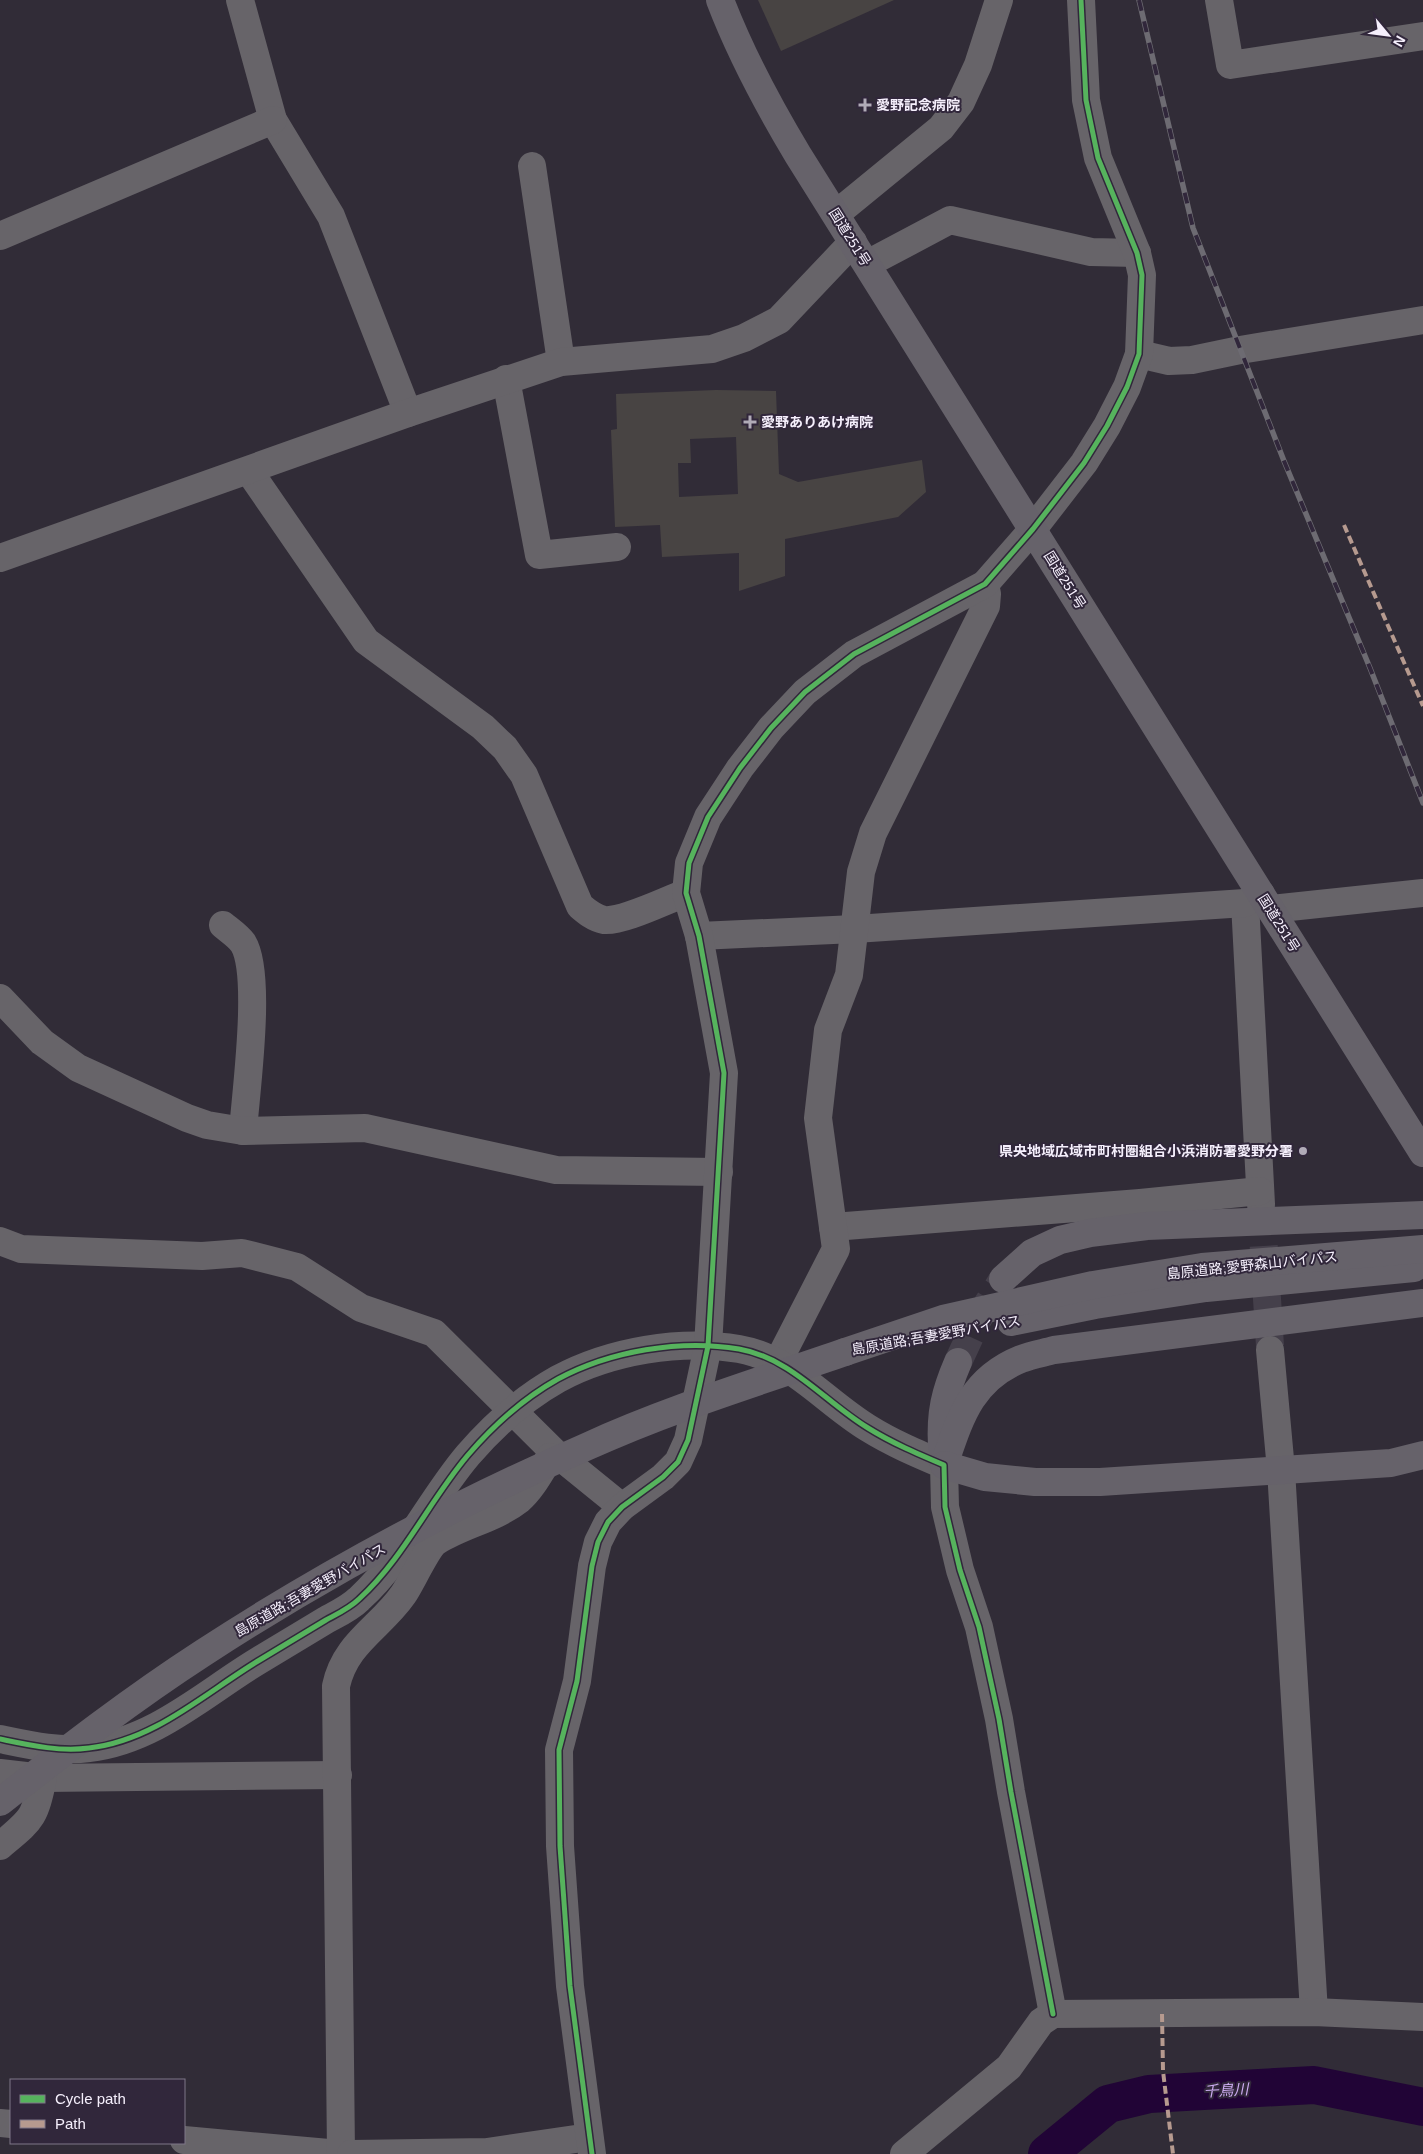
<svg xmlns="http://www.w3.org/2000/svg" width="1423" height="2154" viewBox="0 0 1423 2154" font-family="Arial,'Noto Sans JP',sans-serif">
  <rect width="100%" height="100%" fill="#312c37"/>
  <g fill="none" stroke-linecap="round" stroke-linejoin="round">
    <!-- river -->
    <polyline stroke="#210436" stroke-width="38" points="1047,2154 1108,2104 1149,2094 1314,2085 1423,2107"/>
  </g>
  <!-- building -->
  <g fill="#484443" fill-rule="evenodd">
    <polygon points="758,0 894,0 781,51"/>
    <path d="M716 390 776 391 779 474 798 482 922 460 926 492 898 517 785 539V576L739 591V553L662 557 660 525 615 527 611 430 617 429 616 394ZM736 437 738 494 679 497 678 463H691L690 439Z"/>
  </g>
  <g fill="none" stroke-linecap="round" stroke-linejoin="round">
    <!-- minor-tunnel -->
    <polyline stroke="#45404b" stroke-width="28" stroke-dasharray="28 14" stroke-linecap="butt" points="1261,1204 1270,1346"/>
    <!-- highway-tunnel -->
    <polyline stroke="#45404b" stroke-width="28" stroke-dasharray="28 14" stroke-linecap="butt" points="958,1362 978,1319 1003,1279"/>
    <!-- minor -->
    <g stroke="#676469" stroke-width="28">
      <polyline points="240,0 273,120 331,216 408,413"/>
      <polyline points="1219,0 1230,65 1423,36"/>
      <polyline points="532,166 561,362"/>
      <polyline points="836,214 941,128 961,102 978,65 999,0"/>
      <polyline points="0,236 273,120"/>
      <polyline points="867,264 950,220 1091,252 1137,253"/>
      <polyline points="1139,354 1169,361 1192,360 1240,350 1423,320"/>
      <polyline points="506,379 539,555 617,547"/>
      <path d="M249 471 366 641 483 727 505 748 524 775 580 906C587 912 594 918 604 920 623 922 666 900 686 893"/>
      <polyline points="0,558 408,413 561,362 712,349 744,338 779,320 853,242"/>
      <polyline points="1245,903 1261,1204"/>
      <polyline points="1271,909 1423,893"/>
      <path d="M223 925C229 930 238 936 243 943 262 974 246 1090 243 1131"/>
      <polyline points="699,936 855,929 1245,903 1261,894"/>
      <polyline points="0,998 42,1042 78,1068 187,1118 207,1125 243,1131 365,1128 556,1170 719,1172"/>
      <polyline points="833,1227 1140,1203 1260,1191"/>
      <polyline points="0,1241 21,1249 202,1256 242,1253 297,1267 361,1308 434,1333 553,1451 622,1507"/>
      <polyline points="1270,1350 1281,1470 1314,2012"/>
      <polyline points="778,1362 836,1249 818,1118 828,1030 849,975 861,872 873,833 986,606 987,594 985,584"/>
      <path d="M0 1739C29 1745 59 1752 89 1748 154 1741 205 1693 258 1661 281 1647 303 1634 326 1620 337 1614 350 1608 359 1599 404 1558 429 1501 468 1455 493 1426 524 1398 558 1379 610 1351 680 1339 739 1349 791 1358 825 1402 868 1428 892 1443 918 1454 944 1465L945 1507 960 1570 979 1627 999 1719 1011 1792 1053 2014"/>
      <polyline points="0,1773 43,1778 338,1775"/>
      <path d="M0 1846C32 1819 34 1820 43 1778"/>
      <polyline points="0,2123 11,2124"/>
      <polyline points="184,2140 340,2154"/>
      <path d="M341 2154 336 1686C345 1643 380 1628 403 1595 411 1584 427 1547 437 1541 462 1525 495 1519 519 1500 532 1489 541 1471 550 1457"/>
      <polyline points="351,2154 487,2152 589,2137"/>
      <polyline points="592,2154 570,1986 560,1846 559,1750 577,1681 592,1566 598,1542 608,1522 622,1507 663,1477 678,1462 688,1440 708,1346 724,1073 699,936 686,893 689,863 708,817 740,768 771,728 805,692 854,654 985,584 1033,529 1084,463 1107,426 1127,387 1139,354 1142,275 1137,253 1098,158 1086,100 1081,0"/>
      <polyline points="904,2154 1009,2067 1041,2022 1053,2014 1314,2012 1423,2017"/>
    </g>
    <!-- highway -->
    <g stroke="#66626a" stroke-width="28">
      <path d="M720 0C741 55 768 105 798 155L1423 1153"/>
      <polyline points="1003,1279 1032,1253 1060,1240 1090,1233 1147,1226 1423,1215"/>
      <polyline points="1011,1322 1095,1305 1206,1288 1414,1268"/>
      <polyline points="845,1352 943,1319 1093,1285 1202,1267 1423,1249"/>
      <path d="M942 1446C940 1413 945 1392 958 1362"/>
      <path d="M944 1465C960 1418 971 1379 1021 1359 1031 1355 1043 1353 1054 1350L1423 1303"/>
      <polyline points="944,1465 985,1477 1035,1482 1100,1482 1391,1463 1423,1455"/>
    </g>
    <!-- rail casing -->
    <g stroke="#6d6b72" stroke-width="5.5">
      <polyline id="rail" points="1139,0 1193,228 1284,461 1370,668 1423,803"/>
    </g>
    <!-- rail -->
    <use href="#rail" stroke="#31273b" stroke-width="4" stroke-dasharray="11" stroke-linecap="butt"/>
    <!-- highway-bridge -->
    <path stroke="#66626a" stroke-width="28" d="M0 1802C66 1750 132 1699 203 1653 324 1574 453 1505 586 1447 669 1409 758 1382 845 1352"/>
    <!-- quiet -->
    <g stroke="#b69a8f" stroke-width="4" stroke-dasharray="8 4" stroke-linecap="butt">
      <polyline points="1344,525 1423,706"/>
      <polyline points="1162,2014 1163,2071 1173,2154"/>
    </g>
    <!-- cycleway casing -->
    <g stroke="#31273b" stroke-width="8">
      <g id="cycleway">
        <path d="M0 1739C29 1745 59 1752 89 1748 154 1741 205 1693 258 1661 281 1647 303 1634 326 1620 337 1614 350 1608 359 1599 404 1558 429 1501 468 1455 493 1426 524 1398 558 1379 610 1351 680 1339 739 1349 791 1358 825 1402 868 1428 892 1443 918 1454 944 1465L945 1507 960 1570 979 1627 999 1719 1011 1792 1053 2014"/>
        <polyline points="592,2154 570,1986 560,1846 559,1750 577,1681 592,1566 598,1542 608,1522 622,1507 663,1477 678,1462 688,1440 708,1346 724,1073 699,936 686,893 689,863 708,817 740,768 771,728 805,692 854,654 985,584 1033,529 1084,463 1107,426 1127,387 1139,354 1142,275 1137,253 1098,158 1086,100 1081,0"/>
      </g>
    </g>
    <!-- cycleway -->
    <use href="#cycleway" stroke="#56b35d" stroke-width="5"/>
  </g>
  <!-- markers -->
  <g fill="#b0abb7" stroke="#31273b" stroke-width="2">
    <path d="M862.5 97.5h5v5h5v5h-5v5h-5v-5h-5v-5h5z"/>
    <path d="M747.5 414.5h5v5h5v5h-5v5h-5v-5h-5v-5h5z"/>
    <circle cx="1303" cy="1151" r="5"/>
  </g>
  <g text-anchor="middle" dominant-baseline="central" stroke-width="4" stroke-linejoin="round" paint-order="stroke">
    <!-- poi labels -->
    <g font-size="14" font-weight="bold" fill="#f5effc" stroke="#31273b" text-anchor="start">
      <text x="876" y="105">愛野記念病院</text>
      <text x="761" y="422">愛野ありあけ病院</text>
      <text x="1293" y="1151" text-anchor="end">県央地域広域市町村圏組合小浜消防署愛野分署</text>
    </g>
    <!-- street labels -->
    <g font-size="14" fill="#f5effc" stroke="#31273b">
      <text transform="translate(850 237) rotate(58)">国道251号</text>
      <text transform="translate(1065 580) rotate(58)">国道251号</text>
      <text transform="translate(1279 923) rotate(58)">国道251号</text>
      <text transform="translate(1252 1265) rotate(-6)">島原道路;愛野森山バイパス</text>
      <text transform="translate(936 1335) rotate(-10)">島原道路;吾妻愛野バイパス</text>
      <text transform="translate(310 1590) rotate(-30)">島原道路;吾妻愛野バイパス</text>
    </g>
    <!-- water labels -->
    <g font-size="15" font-style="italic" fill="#ceadf3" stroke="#31273b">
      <text transform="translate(1226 2090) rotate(-3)">千鳥川</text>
    </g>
  </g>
  <!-- legend -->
  <rect x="10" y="2079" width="175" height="65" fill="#31273b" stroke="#7f7788"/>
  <rect x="20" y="2095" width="25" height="8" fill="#56b35d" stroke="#7f7788"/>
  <text x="55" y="2104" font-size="15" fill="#f5effc">Cycle path</text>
  <rect x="20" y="2120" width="25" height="8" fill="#b69a8f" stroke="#7f7788"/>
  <text x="55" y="2129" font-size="15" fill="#f5effc">Path</text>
  <!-- north arrow -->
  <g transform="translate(1388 35) rotate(119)" stroke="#31273b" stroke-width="4" paint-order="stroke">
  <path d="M0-4L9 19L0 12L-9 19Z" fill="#f5effc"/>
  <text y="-8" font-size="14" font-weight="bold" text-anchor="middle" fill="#f5effc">N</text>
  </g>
</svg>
